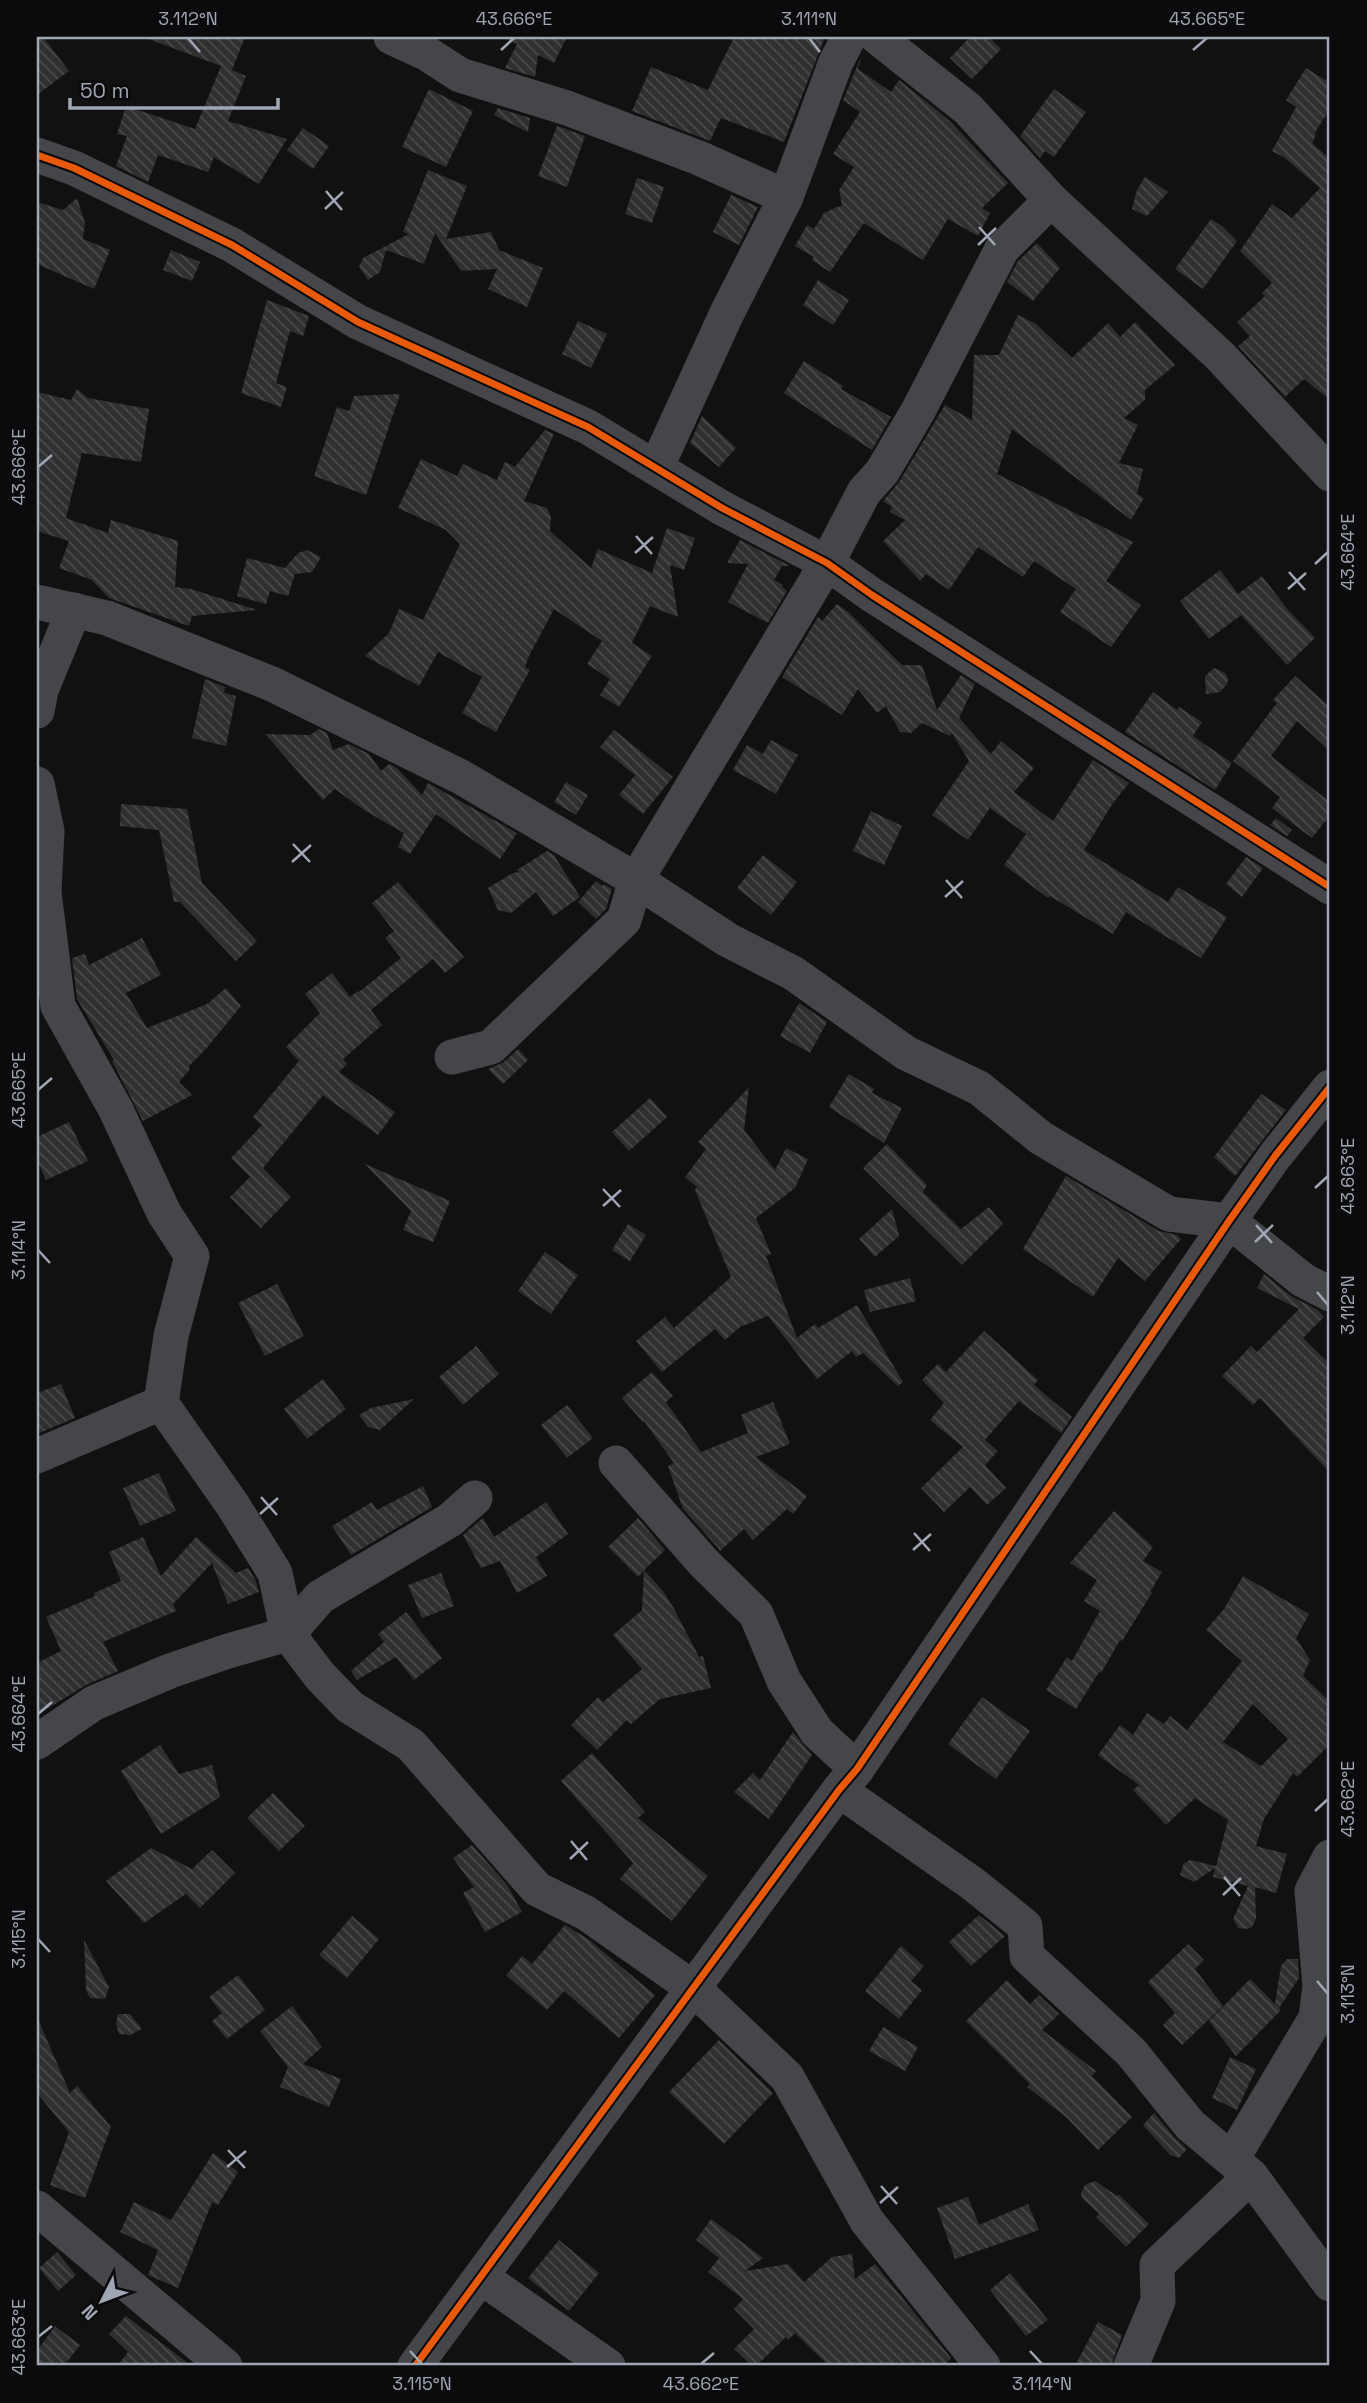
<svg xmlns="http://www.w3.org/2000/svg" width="1367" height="2403" viewBox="0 0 1367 2403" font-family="'Space Grotesk',sans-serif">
  <defs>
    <pattern id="building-back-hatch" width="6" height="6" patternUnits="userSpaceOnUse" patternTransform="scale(1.75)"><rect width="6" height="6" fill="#2f2f31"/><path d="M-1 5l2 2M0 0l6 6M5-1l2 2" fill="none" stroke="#4a4a4c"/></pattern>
  </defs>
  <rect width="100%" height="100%" fill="#111"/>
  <!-- building -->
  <g fill="url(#building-back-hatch)" fill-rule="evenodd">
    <polygon points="37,37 43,37 69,71 37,95"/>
    <polygon points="149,37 245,37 232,70 246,76 228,121 287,139 259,184 214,157 208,172 158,155 148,182 116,166 127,136 117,134 126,106 195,129 221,66 149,39"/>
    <polygon points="503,37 567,37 554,63 538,55 535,77 505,68 517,44"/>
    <polygon points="734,37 825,37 784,142 721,118 710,141 632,111 651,67 708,90"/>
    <polygon points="970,37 989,37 1001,49 972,79 950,58"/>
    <polygon points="861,57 858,69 891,92 899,80 949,120 1008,183 982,208 990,213 978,236 948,219 923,260 864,223 830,272 812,260 814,257 795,246 807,225 814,229 824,213 842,205 839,190 854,167 833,154 860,112 843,100"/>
    <polygon points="1306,68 1330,83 1330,109 1314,134 1316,135 1312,143 1330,159 1330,400 1304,379 1285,397 1238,346 1250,336 1237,322 1265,296 1262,293 1272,283 1240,251 1272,204 1292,218 1320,188 1285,158 1272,151 1296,107 1286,100"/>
    <polygon points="429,89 473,111 446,167 402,147"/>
    <polygon points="1054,89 1086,112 1054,157 1045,151 1040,158 1020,136"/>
    <polygon points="498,108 530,118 528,132 494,115"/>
    <polygon points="557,126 585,136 567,187 538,176"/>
    <polygon points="303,128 329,146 313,169 287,150"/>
    <polygon points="428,170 467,186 446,239 491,232 499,250 543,268 527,307 488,289 497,269 461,271 435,233 424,264 386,250 380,272 368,280 359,267 363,258 409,234 403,232"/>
    <polygon points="1145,177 1168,192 1147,216 1132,209 1137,190"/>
    <polygon points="637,178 664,187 652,223 625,214"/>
    <polygon points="731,195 758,207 739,245 713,232"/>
    <polygon points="77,198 85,223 83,239 110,250 94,289 37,264 37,202 63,210"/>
    <polygon points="1211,219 1222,226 1237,241 1203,289 1175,269"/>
    <polygon points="1037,243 1060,268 1033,301 1007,282 1018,261"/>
    <polygon points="171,250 200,262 192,281 163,270"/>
    <polygon points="818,280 849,300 833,325 803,305"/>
    <polygon points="267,300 309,316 303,336 290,331 276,383 287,387 281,407 241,393"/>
    <polygon points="1018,315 1036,324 1072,358 1108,323 1120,337 1135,322 1175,365 1145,390 1145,400 1124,418 1138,425 1119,463 1143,469 1137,494 1144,498 1131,520 1012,429 997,474 1133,542 1106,581 1141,605 1111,647 1060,612 1076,589 1034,561 1023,577 978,547 949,590 926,574 920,581 883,541 905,520 890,512 892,507 883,501 899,482 945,405 972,420 974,355 999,355"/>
    <polygon points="578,321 607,334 591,368 562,354"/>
    <polygon points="804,361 843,386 841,389 891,417 872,450 784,393"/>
    <polygon points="77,389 88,398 149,409 141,462 82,453 66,518 108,533 111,520 178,541 175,587 191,589 257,610 192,616 189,626 109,598 92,580 59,568 69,541 37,531 37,392 71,400"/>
    <polygon points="400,394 366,495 314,476 337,407 349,411 354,396"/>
    <polygon points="702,416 736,448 719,467 690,443"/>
    <polygon points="545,430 554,434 524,501 547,508 551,516 550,531 591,568 598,549 652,573 667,528 695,538 684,570 670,565 678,617 650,606 632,643 652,656 619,707 600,695 610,679 587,664 602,641 554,609 529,656 525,667 530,670 496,732 462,713 482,677 438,652 419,686 365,656 389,633 399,609 423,620 460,544 446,530 398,508 421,459 457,476 463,464 497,480 505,462 515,467"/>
    <polygon points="740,540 790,566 782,566 774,580 783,585 782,587 787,591 768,623 728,602 748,564 727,563"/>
    <polygon points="307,550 321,557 312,572 295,574 288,596 270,591 266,604 237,596 247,558 285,568 298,553"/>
    <polygon points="1220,570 1238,594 1262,576 1288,610 1315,638 1287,665 1241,615 1209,639 1180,601"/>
    <polygon points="837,604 848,612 902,665 922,665 937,710 961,675 975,684 959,718 991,754 1001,741 1034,768 1014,792 1053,821 1093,760 1129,783 1113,803 1084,850 1168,902 1178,887 1227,917 1201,958 1126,912 1113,934 1050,896 1048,898 1004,865 1026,834 990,808 968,840 932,815 969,761 952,733 950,736 922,723 911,733 900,732 886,706 877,713 858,689 842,715 782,677 818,617 822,621"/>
    <polygon points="1214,668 1225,673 1228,679 1227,684 1220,692 1206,694 1205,676"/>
    <polygon points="1295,676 1330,707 1330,751 1297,721 1271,756 1330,802 1330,815 1312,838 1272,808 1280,797 1233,761 1277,703 1273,700"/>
    <polygon points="205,679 225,687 224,693 236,696 226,746 192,738"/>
    <polygon points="1153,692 1177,710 1179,707 1202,722 1193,736 1232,763 1215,790 1125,732"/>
    <polygon points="319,729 327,733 333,750 349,744 369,754 381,771 389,764 397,768 422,795 428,783 517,833 500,859 436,814 410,854 398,847 404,833 364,810 335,789 323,800 265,734 310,735"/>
    <polygon points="614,730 673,777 643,814 619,795 635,775 600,747"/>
    <polygon points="771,740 798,755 776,794 733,770 747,745 763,754"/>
    <polygon points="566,782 588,795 576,815 554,802"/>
    <polygon points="121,804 187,809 202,883 257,941 236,961 180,902 174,902 159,830 120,826"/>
    <polygon points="871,811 902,826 884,865 853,851"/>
    <polygon points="1276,818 1292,830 1287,836 1270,825"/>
    <polygon points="547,851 554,855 580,897 553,916 536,892 511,913 498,910 488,888 513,873 519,872 517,870"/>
    <polygon points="763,855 797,882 771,915 737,888"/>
    <polygon points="1246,857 1263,868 1242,897 1226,884"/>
    <polygon points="596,881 602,886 604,884 612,889 606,909 596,919 578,902"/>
    <polygon points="398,882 464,957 445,973 433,959 371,1010 382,1025 343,1059 347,1064 339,1072 395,1112 378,1135 323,1095 263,1168 291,1197 261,1228 230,1197 250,1177 231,1158 262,1125 253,1117 299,1061 286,1047 320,1013 305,994 332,973 350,997 358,991 359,992 401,958 385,938 394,931 372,903"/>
    <polygon points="142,938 161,975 126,993 147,1028 207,1004 226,988 241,1006 205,1050 189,1066 190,1069 179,1082 192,1095 143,1121 112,1061 114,1060 77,999 72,958 85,954 89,965"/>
    <polygon points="799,1003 827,1022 810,1053 780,1036"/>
    <polygon points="518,1049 528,1060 503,1084 488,1069 504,1062"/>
    <polygon points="849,1074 874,1089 872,1093 902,1108 884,1143 829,1107"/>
    <polygon points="749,1087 744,1130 775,1170 786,1148 808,1159 795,1188 756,1218 771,1254 766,1256 797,1338 815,1324 818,1328 857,1305 903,1382 898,1386 863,1353 856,1357 852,1351 817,1379 768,1316 740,1327 725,1340 715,1329 662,1372 636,1341 665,1317 674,1328 731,1277 695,1190 697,1187 685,1177 706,1149 698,1142"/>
    <polygon points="1261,1094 1286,1110 1235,1176 1214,1157"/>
    <polygon points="650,1098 667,1117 629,1151 612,1132"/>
    <polygon points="69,1122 88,1161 46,1180 37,1160 37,1137"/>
    <polygon points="887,1144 927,1185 923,1192 961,1229 989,1207 1003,1224 962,1265 863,1168"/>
    <polygon points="365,1164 450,1201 433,1242 403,1230 411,1211"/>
    <polygon points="1066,1176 1159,1231 1177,1235 1181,1239 1145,1281 1118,1258 1093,1297 1023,1249"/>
    <polygon points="892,1209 899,1236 875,1257 859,1239"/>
    <polygon points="628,1224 646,1235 630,1261 612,1250"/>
    <polygon points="545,1252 578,1275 551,1314 518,1291"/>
    <polygon points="1264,1274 1291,1296 1318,1310 1324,1317 1303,1338 1330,1364 1330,1473 1260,1398 1253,1405 1222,1376 1251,1346 1257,1352 1299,1309 1257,1288"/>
    <polygon points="910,1278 916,1301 870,1312 864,1290"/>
    <polygon points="277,1284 304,1336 265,1356 238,1303"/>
    <polygon points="984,1331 1038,1380 1034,1385 1072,1417 1061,1433 1019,1401 985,1440 998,1451 985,1465 1006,1488 987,1505 970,1487 944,1512 921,1488 963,1447 930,1420 944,1403 922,1380 938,1364 946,1372"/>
    <polygon points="476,1346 499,1374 463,1405 439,1377"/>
    <polygon points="652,1372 673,1396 666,1402 701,1452 748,1433 741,1415 773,1402 790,1444 756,1457 807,1496 793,1514 787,1509 753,1540 744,1529 720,1551 719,1549 683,1509 668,1466 674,1463 644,1421 643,1422 622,1398"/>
    <polygon points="323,1379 346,1409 307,1439 284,1409"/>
    <polygon points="61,1384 75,1418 37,1434 37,1393"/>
    <polygon points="414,1399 380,1430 368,1427 359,1415 371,1408"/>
    <polygon points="567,1405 593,1438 567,1458 541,1425"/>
    <polygon points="159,1473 176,1511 140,1526 123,1488"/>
    <polygon points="423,1486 432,1507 351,1555 332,1526 372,1502 377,1510"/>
    <polygon points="546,1502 568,1534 536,1557 547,1576 517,1593 500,1561 481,1568 463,1535 483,1518 494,1537"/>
    <polygon points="1114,1511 1153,1547 1143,1561 1162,1572 1150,1592 1152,1593 1122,1641 1120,1640 1101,1673 1099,1672 1076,1709 1046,1690 1067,1657 1072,1661 1100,1611 1084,1601 1097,1580 1070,1563"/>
    <polygon points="638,1518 665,1550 644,1570 663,1591 673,1607 699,1657 703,1656 711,1688 660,1699 631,1724 627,1720 597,1750 571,1725 598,1697 603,1702 642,1669 613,1635 642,1610 644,1571 638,1577 608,1547"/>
    <polygon points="143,1537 161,1576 196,1537 236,1573 248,1568 255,1579 259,1592 228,1604 212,1563 173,1604 176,1611 103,1642 118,1671 86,1685 37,1715 37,1663 61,1651 46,1617 95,1596 94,1593 121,1581 109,1552"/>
    <polygon points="441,1573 454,1606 422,1618 408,1585"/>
    <path d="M1243 1576 1309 1614 1296 1638 1310 1660 1303 1676 1330 1702V1744L1297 1777 1293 1773 1264 1819 1256 1846 1287 1854 1276 1893 1255 1887 1256 1919 1252 1927 1246 1929 1238 1928 1233 1919 1248 1886 1213 1877 1215 1868 1194 1882 1180 1875 1184 1863 1190 1860 1216 1866 1228 1820 1195 1798 1166 1825 1133 1790 1139 1785 1098 1755 1120 1725 1133 1735 1147 1713 1164 1724 1170 1716 1187 1730 1242 1661 1206 1630 1224 1609ZM1253 1704 1288 1739 1261 1766 1223 1742Z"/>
    <polygon points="406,1612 442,1658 414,1680 396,1657 357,1680 351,1671 384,1642 378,1634"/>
    <polygon points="982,1697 1030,1731 996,1779 948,1744"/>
    <polygon points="793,1732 812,1755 769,1819 734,1792 753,1773 760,1780"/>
    <polygon points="160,1745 179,1774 212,1765 220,1797 161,1834 121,1771"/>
    <polygon points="592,1753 645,1812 638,1818 708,1876 672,1921 620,1879 633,1863 561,1781"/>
    <polygon points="273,1793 305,1826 279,1851 247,1818"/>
    <polygon points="472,1845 508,1886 522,1912 485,1932 463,1893 474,1887 453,1858"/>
    <polygon points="151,1848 192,1869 212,1850 235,1873 200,1908 186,1894 144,1923 106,1881"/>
    <polygon points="979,1915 1005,1936 971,1966 949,1942"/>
    <polygon points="352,1916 379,1939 347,1978 319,1955"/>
    <polygon points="565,1925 588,1939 655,1995 619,2038 564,1991 547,2010 506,1975 522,1956 532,1964"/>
    <polygon points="84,1940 109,1987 105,1999 90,1998 86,1990"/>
    <polygon points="1188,1944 1204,1960 1195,1969 1223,2006 1182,2045 1163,2025 1175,2013 1148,1982"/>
    <polygon points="901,1946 924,1966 911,1981 922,1990 899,2019 865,1991"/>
    <polygon points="1287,1959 1298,1959 1299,1978 1279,2008 1281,2010 1236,2056 1209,2021 1250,1979 1275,2004 1281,1966"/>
    <polygon points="238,1975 265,2010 227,2039 212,2021 222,2013 209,1997"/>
    <polygon points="1007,1980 1030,2004 1039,1995 1059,2014 1042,2030 1096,2071 1092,2076 1132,2117 1098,2150 1066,2117 1027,2087 1030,2084 966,2021"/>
    <polygon points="292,2006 322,2047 303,2064 341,2079 329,2107 280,2087 288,2067 260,2031"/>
    <polygon points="118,2014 130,2014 142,2029 130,2035 119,2034 116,2023"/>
    <polygon points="37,2017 70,2093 77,2086 111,2127 85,2198 50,2185 69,2132 37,2093"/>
    <polygon points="883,2027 918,2047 905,2071 869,2051"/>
    <polygon points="719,2040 773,2093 724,2144 669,2092"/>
    <polygon points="1230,2057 1256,2069 1237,2110 1212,2098"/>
    <polygon points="1154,2113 1175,2138 1187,2149 1179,2158 1170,2155 1143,2125"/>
    <polygon points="213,2153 238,2172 218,2205 212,2202 178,2288 148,2275 158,2250 120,2232 134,2202 171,2220"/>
    <polygon points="1095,2181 1117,2196 1118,2194 1149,2224 1126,2247 1096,2217 1099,2214 1082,2198 1081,2193 1085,2185"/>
    <polygon points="968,2197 979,2225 1028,2204 1039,2230 955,2259 937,2208"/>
    <polygon points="711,2219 763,2258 745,2271 788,2264 804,2282 832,2257 852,2254 855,2279 875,2264 951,2358 944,2366 829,2366 795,2333 788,2340 786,2337 756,2366 752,2366 734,2349 754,2329 734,2309 743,2299 708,2272 719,2258 696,2240"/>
    <polygon points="559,2240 599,2273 569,2311 528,2278"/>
    <polygon points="57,2252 76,2275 58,2291 39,2268"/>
    <polygon points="1010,2273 1048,2320 1026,2336 990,2290"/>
    <polygon points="126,2316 192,2366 117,2366 128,2352 109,2334"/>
    <polygon points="1098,2322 1122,2335 1111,2366 1075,2366"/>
    <polygon points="55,2326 80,2345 64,2366 37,2366 37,2351"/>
  </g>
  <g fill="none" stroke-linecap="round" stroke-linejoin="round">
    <!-- minor -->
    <g stroke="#45464a" stroke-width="35">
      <polyline points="391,37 426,53 460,75 567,108 699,158 786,197"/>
      <polyline points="877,37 968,109 1051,200 1220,356 1330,474"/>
      <polyline points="37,155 74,168 232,245 358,322 588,427 722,508 827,563 872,595 1330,887"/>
      <polyline points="656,468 727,313 786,197 836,62 849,37"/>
      <polyline points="37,602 107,618 272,684 461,777 636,880 728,940 793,973 906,1053 979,1088 1041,1138 1169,1214 1229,1221 1303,1280 1330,1294"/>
      <polyline points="37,711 41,690 74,610"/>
      <polyline points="37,784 47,831 44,892 58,1006 116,1110 164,1213 192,1256 171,1336 161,1403 37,1456"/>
      <polyline points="452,1057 491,1047 624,920 636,880 827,563 864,492 882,472 918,411 1002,249 1051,200"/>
      <polyline points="161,1403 232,1504 275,1573 288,1634 320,1676 350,1707 411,1745 537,1889 586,1913 693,1988 787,2077 867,2221 983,2366"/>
      <polyline points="616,1463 704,1563 756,1614 784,1681 817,1732 857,1769"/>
      <polyline points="37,1742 94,1703 170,1671 228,1651 288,1634 320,1597 450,1520 475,1498"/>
      <polyline points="839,1790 973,1884 1025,1926 1027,1956 1131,2052 1190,2125 1251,2176 1330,2284"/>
      <polyline points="1232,2159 1316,2018 1320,1986 1312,1891 1330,1857"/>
      <polyline points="37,2208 225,2366"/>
      <polyline points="481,2277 608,2366"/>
      <polyline points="415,2366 839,1790 857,1769 1229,1221 1275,1156 1330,1087"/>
      <polyline points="1131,2366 1158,2301 1157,2265 1251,2176"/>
    </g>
    <!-- cycleway casing -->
    <g stroke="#0b0b0d" stroke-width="11">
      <g id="cycleway">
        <polyline points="37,155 74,168 232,245 358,322 588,427 722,508 827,563 872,595 1330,887"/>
        <polyline points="415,2366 839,1790 857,1769 1229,1221 1275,1156 1330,1087"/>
      </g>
    </g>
    <!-- cycleway -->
    <use href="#cycleway" stroke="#e8590c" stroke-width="7"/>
  </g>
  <!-- ticks -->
  <path fill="none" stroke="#a0a6b4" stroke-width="2.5" d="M188 38 200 52M809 38 820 52M501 50 514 38M1193 50 1207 38M326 191 342 210M325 209 343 192M979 227 995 245M978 245 996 228M38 467 52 455M636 536 652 554M635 553 653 537M1315 564 1328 552M1289 572 1305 590M1288 589 1306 573M293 844 310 862M292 862 311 845M946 880 962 898M945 897 963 881M38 1090 52 1078M1315 1188 1328 1176M603 1189 620 1207M603 1206 621 1190M1256 1225 1272 1243M1255 1242 1273 1225M38 1250 50 1263M1317 1292 1328 1305M261 1497 277 1515M260 1514 278 1498M914 1533 930 1551M913 1550 931 1534M38 1714 52 1702M1315 1811 1328 1799M571 1841 587 1860M570 1859 588 1842M1224 1877 1240 1896M1223 1895 1241 1878M38 1939 50 1952M1317 1981 1328 1994M228 2150 245 2168M227 2167 246 2151M881 2186 897 2204M880 2203 898 2187M38 2337 52 2326M410 2351 422 2364M1030 2351 1042 2364M701 2364 714 2353"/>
  <!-- border -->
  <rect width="1367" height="2403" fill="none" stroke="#0b0b0d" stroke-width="77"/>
  <!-- north arrow -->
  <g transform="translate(102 2301) rotate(228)" stroke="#0b0b0d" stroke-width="5" paint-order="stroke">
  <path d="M0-5L12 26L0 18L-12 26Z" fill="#a0a6b4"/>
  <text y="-10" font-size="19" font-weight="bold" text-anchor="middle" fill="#a0a6b4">N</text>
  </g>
  <!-- scale -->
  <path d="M70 98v10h208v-10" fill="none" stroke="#a0a6b4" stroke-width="3.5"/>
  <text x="80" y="98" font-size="21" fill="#a0a6b4" stroke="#0b0b0d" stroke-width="5" paint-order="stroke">50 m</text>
  <rect x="38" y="38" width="1290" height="2326" fill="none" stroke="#a0a6b4" stroke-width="2.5"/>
  <g font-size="18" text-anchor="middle" fill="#a0a6b4">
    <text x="188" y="25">3.112°N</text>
    <text x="514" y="25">43.666°E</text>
    <text x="809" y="25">3.111°N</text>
    <text x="1207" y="25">43.665°E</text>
    <text transform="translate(19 467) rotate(-90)" y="6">43.666°E</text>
    <text transform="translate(1348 552) rotate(-90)" y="6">43.664°E</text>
    <text transform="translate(19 1090) rotate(-90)" y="6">43.665°E</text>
    <text transform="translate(1348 1176) rotate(-90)" y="6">43.663°E</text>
    <text transform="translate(19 1250) rotate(-90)" y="6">3.114°N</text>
    <text transform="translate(1348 1305) rotate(-90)" y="6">3.112°N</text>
    <text transform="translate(19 1714) rotate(-90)" y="6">43.664°E</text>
    <text transform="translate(1348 1799) rotate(-90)" y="6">43.662°E</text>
    <text transform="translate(19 1939) rotate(-90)" y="6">3.115°N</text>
    <text transform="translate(1348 1994) rotate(-90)" y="6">3.113°N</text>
    <text transform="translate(19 2337) rotate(-90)" y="6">43.663°E</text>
    <text x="422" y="2390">3.115°N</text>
    <text x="701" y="2390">43.662°E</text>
    <text x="1042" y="2390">3.114°N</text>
  </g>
</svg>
